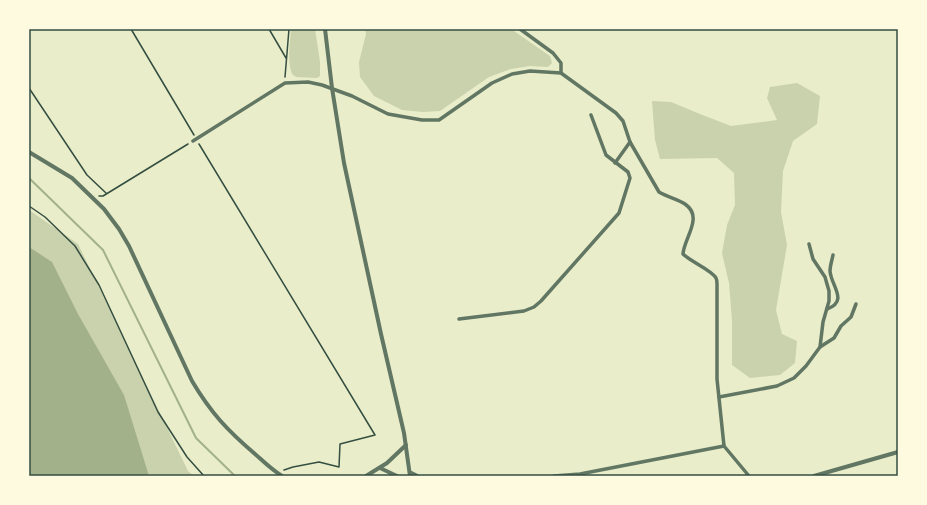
<svg xmlns="http://www.w3.org/2000/svg" width="927" height="505" viewBox="0 0 927 505" font-family="'Golos Text',sans-serif">
  <rect width="100%" height="100%" fill="#e9edc9"/>
  <!-- green -->
  <g fill="#cad2ad">
    <path d="M291 29H315L320 62V76L317 78 296 77 292 74C287 61 290 43 291 29Z"/>
    <polygon points="365,29 432,29 438,30 441,29 511,29 550,56 552,63 548,67 530,66 511,69 489,77 440,111 423,112 402,110 374,96 360,77 359,62 366,34"/>
    <polygon points="797,83 820,96 817,124 793,141 783,171 781,212 787,245 776,310 782,334 797,341 795,363 780,375 750,378 732,365 732,321 729,283 722,253 727,225 735,205 734,173 717,158 660,159 655,140 652,101 671,102 700,114 731,126 777,120 767,98 770,87"/>
    <polygon points="29,210 78,244 188,471 194,476 29,476"/>
  </g>
  <!-- water -->
  <polygon fill="#a3b18a" points="29,247 52,262 78,314 124,395 149,476 29,476"/>
  <g fill="none" stroke-linecap="round" stroke-linejoin="round">
    <!-- stream -->
    <polyline stroke="#a3b18a" stroke-width="2" points="29,178 103,250 196,438 235,476"/>
    <!-- path -->
    <g stroke="#344e41" stroke-width="1.5">
      <polyline points="131,29 194,135"/>
      <polyline points="269,29 286,58"/>
      <polyline points="285,77 289,29"/>
      <polyline points="29,88 87,175 106,193"/>
      <polyline points="199,144 375,435 340,444 339,467 319,462 293,467 284,470"/>
      <polyline points="99,196 103,196 188,144"/>
      <polyline points="29,206 45,217 75,246 99,285 158,412 187,457 204,476"/>
    </g>
    <!-- minor -->
    <g stroke="#617663" stroke-width="3.5">
      <path d="M520 29 553 53 561 63V73L616 113 623 121 630 142 659 192C667 197 678 199 685 204 704 217 684 238 683 254 691 262 712 270 716 278 717 280 717 282 717 284V379L724 446 749 476"/>
      <polyline points="193,141 285,83 308,82 322,85 352,96 388,114 422,120 439,120 492,83 512,74 530,71 561,73"/>
      <polyline points="615,163 630,142"/>
      <path d="M827 309C849 301 831 286 830 271 830 266 832 260 833 255"/>
      <polyline points="459,319 524,311 534,307 541,301 619,213 630,178 628,172 606,155 591,115"/>
      <polyline points="820,347 834,338 841,326 851,317 856,304"/>
      <polyline points="719,397 777,386 794,378 806,366 820,347 823,322 829,301 829,291 825,277 813,259 809,244"/>
      <polyline points="410,472 418,476"/>
      <polyline points="554,476 580,474 724,446"/>
    </g>
    <!-- tertiary -->
    <g stroke="#617663" stroke-width="4">
      <polyline points="325,29 332,88 344,163 381,334 404,433 410,476"/>
      <path d="M29 152 72 178 104 209 119 229 129 246 192 381C211 413 227 430 255 454 264 462 272 470 282 476"/>
      <polyline points="380,468 397,476"/>
      <polyline points="366,476 387,463 406,445"/>
      <polyline points="814,476 898,452"/>
    </g>
  </g>
  <!-- border -->
  <rect width="927" height="505" fill="none" stroke="#fefae0" stroke-width="60"/>
  <rect x="30" y="30" width="867" height="445" fill="none" stroke="#344e41" stroke-width="1.5"/>
</svg>
